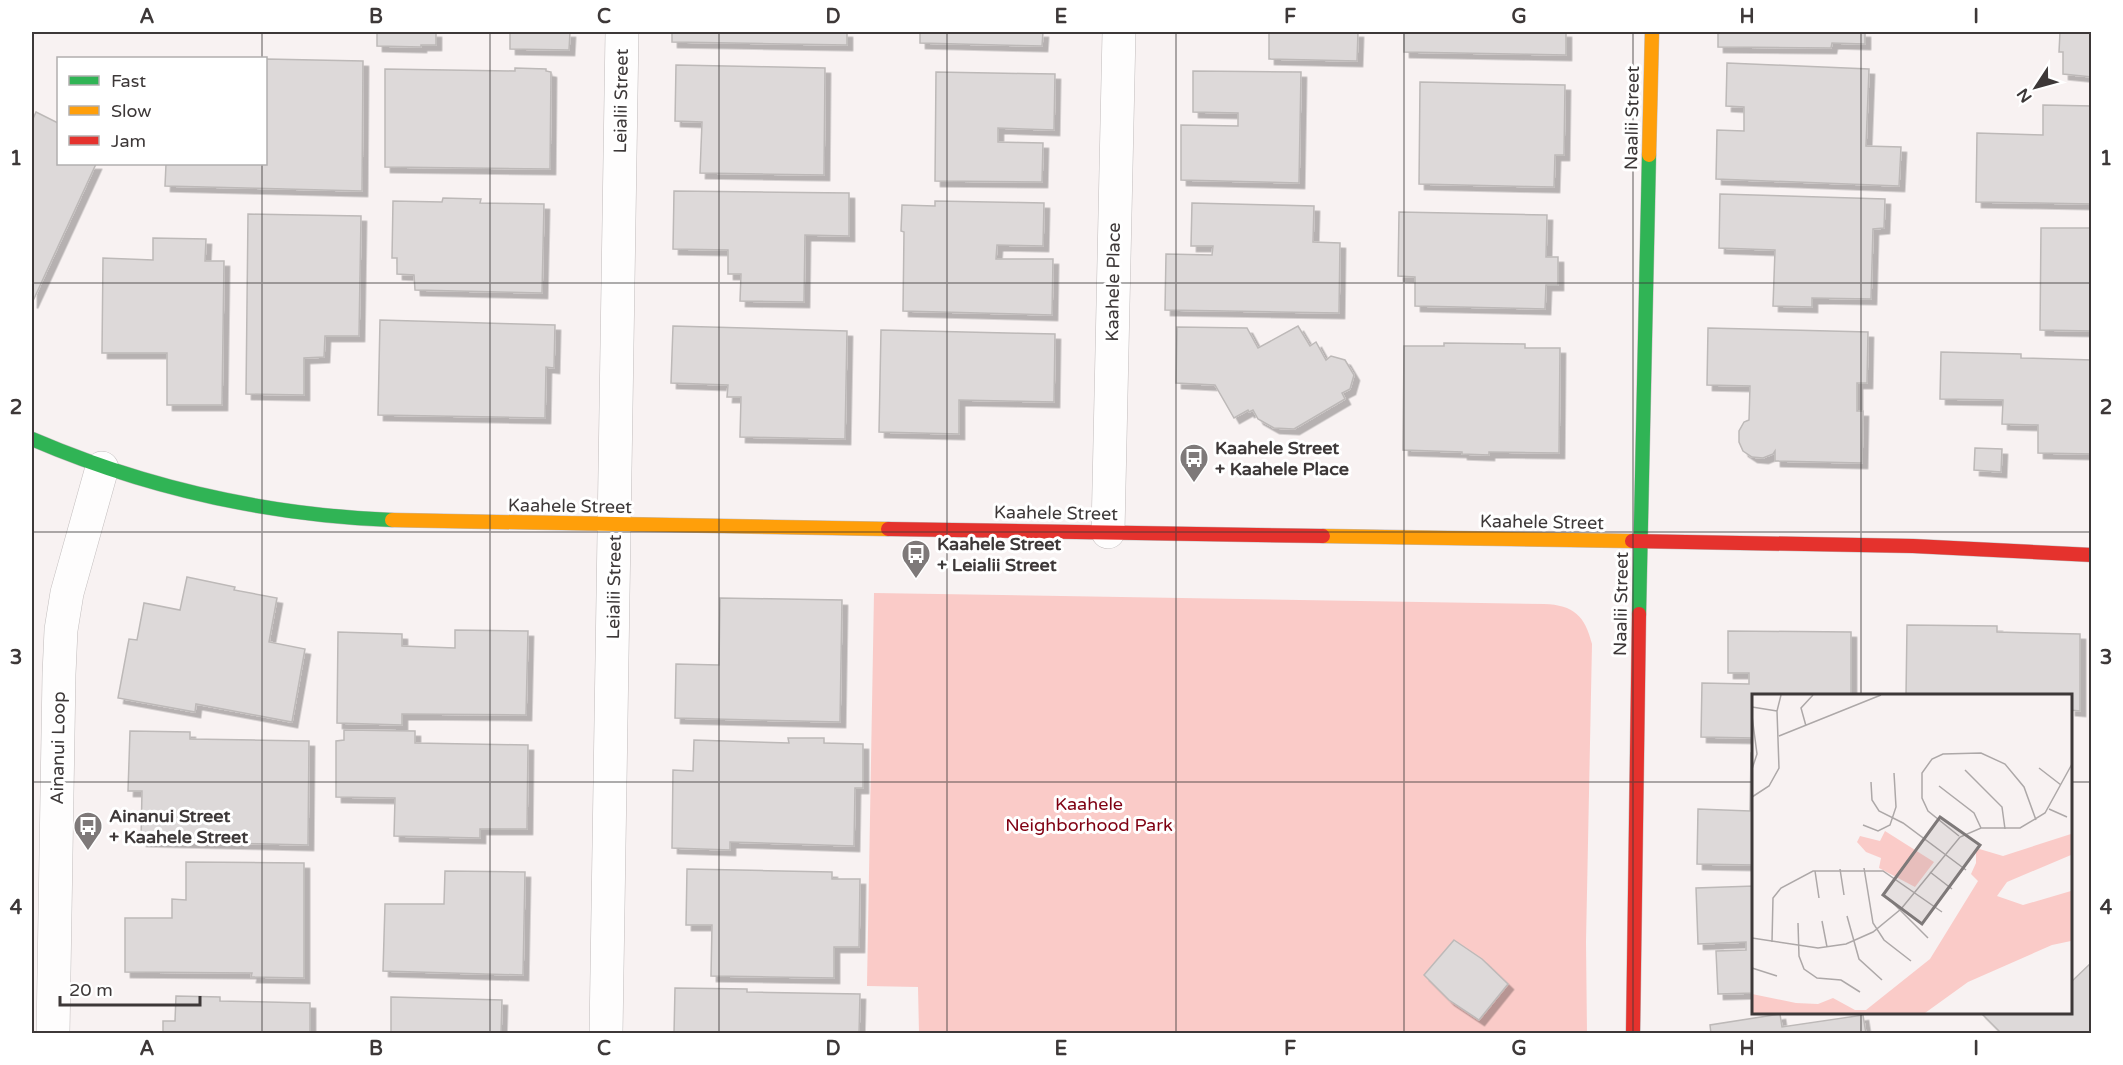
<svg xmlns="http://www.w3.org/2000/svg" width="2123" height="1065" viewBox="0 0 2123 1065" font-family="'Varela Round',sans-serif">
  <defs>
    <filter id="shadow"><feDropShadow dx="5.5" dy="5.5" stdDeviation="0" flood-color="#0004"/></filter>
  </defs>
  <rect width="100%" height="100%" fill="#f8f2f2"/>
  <!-- green -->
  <path fill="#facbc8" d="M874 593 1544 604C1574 605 1585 616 1592 644L1586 942 1587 1033H919L918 987 867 986Z"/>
  <!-- building -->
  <g fill="#ddd9d9" stroke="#bdb9b8" stroke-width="1.5" filter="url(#shadow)">
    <polygon points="377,32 436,32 436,45 421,45 421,47 377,46"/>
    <polygon points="510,32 570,32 569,50 510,49"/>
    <polygon points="672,32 847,32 847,45 672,42"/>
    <polygon points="920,32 1043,32 1042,46 920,43"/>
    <polygon points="1269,32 1358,32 1357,61 1269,59"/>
    <polygon points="1404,32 1566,32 1566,55 1404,52"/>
    <polygon points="1718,32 1865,32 1865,44 1832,43 1831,48 1718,47"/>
    <polygon points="2060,32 2092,32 2092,77 2063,74 2063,52 2059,52"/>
    <polygon points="266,59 363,61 362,191 165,186 166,164 266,164"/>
    <polygon points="1727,63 1869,69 1866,146 1901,147 1899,186 1716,179 1717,130 1744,131 1744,107 1726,106"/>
    <polygon points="676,65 825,68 824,175 700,173 702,122 675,121"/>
    <polygon points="515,68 546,69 546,71 551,72 550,169 385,167 385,69 515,71"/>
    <polygon points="1193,71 1301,72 1299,183 1181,180 1181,125 1238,126 1238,113 1193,112"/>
    <polygon points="936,72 1055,74 1054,130 998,128 998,142 1043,143 1042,182 935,181"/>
    <polygon points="1420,82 1565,85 1564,155 1555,155 1554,187 1419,184"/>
    <polygon points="2043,105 2092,106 2092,204 1976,202 1977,133 2043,135"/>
    <polygon points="36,112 58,123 58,164 96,164 32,303 32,121"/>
    <polygon points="674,191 849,193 849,236 805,235 804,302 740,301 741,274 728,274 728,250 673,249"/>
    <polygon points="1720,194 1885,199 1884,228 1873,229 1871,299 1812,298 1812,307 1773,306 1775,250 1719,248"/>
    <polygon points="443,198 481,199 480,203 544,204 542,293 415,290 414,275 397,274 397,258 392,258 393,201 442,202"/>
    <polygon points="935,201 1044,203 1043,246 997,245 996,259 1053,259 1052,315 903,311 904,232 901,231 902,205 935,206"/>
    <polygon points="1192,203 1314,206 1313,242 1340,243 1339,313 1165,310 1166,254 1212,255 1213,246 1191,246"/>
    <polygon points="1399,212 1547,215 1546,257 1558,257 1558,285 1546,285 1545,309 1415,306 1415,277 1398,276"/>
    <polygon points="248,214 361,216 359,336 325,336 324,357 304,358 304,395 246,394"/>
    <polygon points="2041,228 2092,228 2092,331 2040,330"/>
    <polygon points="153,238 206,239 205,261 224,261 222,405 167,405 167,353 102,353 103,258 153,260"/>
    <polygon points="380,320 555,325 554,368 546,367 545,418 378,415"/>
    <polygon points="673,326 847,331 845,439 740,437 741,397 727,397 728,385 671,383"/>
    <polygon points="1298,326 1310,346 1316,342 1326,360 1331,356 1345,360 1354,375 1350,389 1342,393 1345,399 1294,429 1274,428 1258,419 1253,410 1249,412 1248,410 1234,418 1215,385 1176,383 1177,327 1247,328 1258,348"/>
    <polygon points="1708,328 1868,332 1867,383 1857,383 1857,411 1863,411 1862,463 1775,461 1775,451 1773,454 1763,458 1752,457 1743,451 1739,442 1739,431 1744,422 1749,420 1750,386 1707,385"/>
    <polygon points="881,330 1055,334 1054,402 959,400 959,434 879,432"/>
    <polygon points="1444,343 1525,344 1525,348 1560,348 1559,453 1489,452 1489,455 1462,454 1462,452 1403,450 1404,346 1444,346"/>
    <polygon points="1941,352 2021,354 2021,358 2092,360 2092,454 2038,453 2038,425 2002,424 2003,400 1940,399"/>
    <polygon points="1975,448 2002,449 2001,472 1974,470"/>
    <polygon points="187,577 235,587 234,590 277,598 269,642 305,649 292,722 196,704 195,712 118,698 129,639 137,640 144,603 180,610"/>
    <polygon points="720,598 842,600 840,722 675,718 676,664 719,665"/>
    <polygon points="1907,625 1997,626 1997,632 2080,634 2080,711 2070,710 2070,696 1906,696"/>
    <polygon points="455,630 528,631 526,715 402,714 402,725 337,723 338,632 402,634 402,646 455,648"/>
    <polygon points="1728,631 1851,632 1851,696 1754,696 1754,738 1701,737 1702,683 1749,684 1749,673 1728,673"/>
    <polygon points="344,730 415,731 415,743 528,745 527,829 480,829 480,838 394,836 395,798 336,797 336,741 344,740"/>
    <polygon points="130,731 190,732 190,739 309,741 308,845 141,841 142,791 128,791"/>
    <polygon points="788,738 824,738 824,743 863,744 863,788 855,788 854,846 730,842 730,850 672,848 673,770 693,771 694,740 789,743"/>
    <polygon points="1751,753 1754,753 1754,865 1697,864 1698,809 1750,811"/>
    <polygon points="186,862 304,863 304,978 251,977 252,973 125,972 125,918 172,918 172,899 186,900"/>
    <polygon points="687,869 832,872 832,879 860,879 859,947 834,947 834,978 711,976 712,925 686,925"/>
    <polygon points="445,871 525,872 523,975 383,971 385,904 444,904"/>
    <polygon points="1754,886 1754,993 1718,994 1716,951 1746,950 1746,942 1698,944 1696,888"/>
    <polygon points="1454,940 1482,959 1508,984 1479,1020 1449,1000 1424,975"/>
    <polygon points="2092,962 2092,1034 2002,1034 1981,1013 2070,1012 2070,983"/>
    <polygon points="675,988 747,989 747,992 860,994 859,1034 674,1034"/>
    <polygon points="176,996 220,997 220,1001 310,1003 310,1034 163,1034 163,1021 175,1021"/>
    <polygon points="391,997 502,1000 501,1034 391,1034"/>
    <polygon points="1780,1014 1782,1027 1863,1015 1866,1034 1711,1034 1710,1025"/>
  </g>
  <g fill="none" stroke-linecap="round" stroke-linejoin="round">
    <!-- street casing -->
    <g stroke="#c1bcbc" stroke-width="34">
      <g id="street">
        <polyline points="1108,532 1119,32"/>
        <polyline points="53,1034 59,674 61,630 67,593 102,468"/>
        <polyline points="606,1034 622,32"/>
      </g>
    </g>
    <!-- fast casing -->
    <g stroke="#c1bcbc" stroke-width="15">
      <g id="fast">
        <path d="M32 439C146 488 268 515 392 520"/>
        <polyline points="1639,614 1649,155"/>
      </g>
    </g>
    <!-- slow casing -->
    <g stroke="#c1bcbc" stroke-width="15">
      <g id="slow">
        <polyline points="1649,155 1652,32"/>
        <polyline points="392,520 888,529"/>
        <polyline points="1323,536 1632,541"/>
      </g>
    </g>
    <!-- jam casing -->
    <g stroke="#c1bcbc" stroke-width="15">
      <g id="jam">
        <polyline points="888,529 1323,536"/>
        <polyline points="1632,541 1913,546 2092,555"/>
        <polyline points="1633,1034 1639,614"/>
      </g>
    </g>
    <!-- street -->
    <use href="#street" stroke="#fefdfd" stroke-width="33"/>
    <!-- fast -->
    <use href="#fast" stroke="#30b455" stroke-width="14"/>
    <!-- slow -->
    <use href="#slow" stroke="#ff9f0a" stroke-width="14"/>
    <!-- jam -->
    <use href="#jam" stroke="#e5322d" stroke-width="14"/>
  </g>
  <!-- grid -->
  <path fill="none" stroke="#3d3838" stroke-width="1.5" stroke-opacity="0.55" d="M262 32V58M490 32V1034M719 32V1034M947 32V1034M1176 32V1034M1404 32V1034M1633 32V1034M1861 32V696M262 164V1034M32 283H2092M32 532H2092M32 782H1754M2070 782H2092M1861 1012V1034"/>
  <!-- icons -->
  <defs>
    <g id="bus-pin" transform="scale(1.5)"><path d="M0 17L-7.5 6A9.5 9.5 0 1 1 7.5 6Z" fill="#7e7979" stroke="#fff"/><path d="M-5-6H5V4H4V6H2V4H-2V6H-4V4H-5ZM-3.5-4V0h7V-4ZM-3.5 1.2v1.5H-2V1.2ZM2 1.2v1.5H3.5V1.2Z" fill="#fff"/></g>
  </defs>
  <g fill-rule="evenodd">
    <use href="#bus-pin" x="1194" y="458"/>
    <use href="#bus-pin" x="916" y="554"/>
    <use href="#bus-pin" x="88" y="826"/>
  </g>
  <g text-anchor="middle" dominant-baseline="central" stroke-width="6" stroke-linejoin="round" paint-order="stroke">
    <!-- street labels -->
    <g font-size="18" fill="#3d3838" stroke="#fff">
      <text transform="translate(621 101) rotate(-89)">Leialii Street</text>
      <text transform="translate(1632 118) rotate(-89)">Naalii Street</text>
      <text transform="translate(1113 282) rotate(-89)">Kaahele Place</text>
      <text transform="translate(570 506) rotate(1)">Kaahele Street</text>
      <text transform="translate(1056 513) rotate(1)">Kaahele Street</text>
      <text transform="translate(1542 522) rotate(1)">Kaahele Street</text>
      <text transform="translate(614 587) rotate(-89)">Leialii Street</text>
      <text transform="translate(1621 604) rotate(-89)">Naalii Street</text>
      <text transform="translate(58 748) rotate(-89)">Ainanui Loop</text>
    </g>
    <!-- poi labels -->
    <g font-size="18" font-weight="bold" fill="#3d3838" stroke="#fff" text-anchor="start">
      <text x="1215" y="448">Kaahele Street<tspan x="1215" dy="21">+ Kaahele Place</tspan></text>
      <text x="937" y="544">Kaahele Street<tspan x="937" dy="21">+ Leialii Street</tspan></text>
      <text x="109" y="816">Ainanui Street<tspan x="109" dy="21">+ Kaahele Street</tspan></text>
    </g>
    <!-- park labels -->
    <g font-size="18" fill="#7f0012" stroke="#fff">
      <text x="1089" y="804">Kaahele<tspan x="1089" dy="21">Neighborhood Park</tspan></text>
    </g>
  </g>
  <!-- overview -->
  <g transform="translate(1752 694)">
    <rect width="320" height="320" fill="#f8f2f2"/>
    <path d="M133 137 182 168 163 193 127 174 129 164 114 158 105 148 108 142 128 147ZM319 140V161L255 188 245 202 271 211 319 197V247L300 251 216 288 173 319H0V300L44 309 66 310 81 304 103 316H114L178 265 226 187 219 180 224 169V154L251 162Z" fill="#facbc8"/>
    <path fill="none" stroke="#ada8a8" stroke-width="1.5" d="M0 13 25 17M0 22 5 60 0 75M54 32 49 14 61 1M27 42 129 1M287 74 309 91M213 76 250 113 253 135M119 88 120 106 127 117 151 129 214 176M187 92 222 119 229 134M0 103 17 92 27 74 25 17 29 1M297 115 315 123M111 131 126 137 138 131 144 113 142 79M207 142 176 117 170 104V79L180 65 191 60 229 59 253 70 272 93 284 126M112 174 121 229 132 246 159 267M88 175 92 201M63 177 67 204M178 178 200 195M141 209 176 244M95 222 107 265 130 286M70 227 75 253M46 229 47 262 52 275 65 284 89 286 108 298M0 244 66 254 94 250 121 238 149 215 208 143 229 134H268L293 119 320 70M20 248 21 204 29 194 61 177H131L190 218M0 274 25 282"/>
    <path fill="#7e7979" fill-opacity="0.15" stroke="#7e7979" stroke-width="3" d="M188 123 228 151 170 230 131 201Z"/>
    <rect width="320" height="320" fill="none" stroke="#3d3838" stroke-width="3"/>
  </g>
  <!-- border -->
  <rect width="2123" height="1065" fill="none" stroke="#ffffff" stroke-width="66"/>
  <!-- legend -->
  <rect x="57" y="57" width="210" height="108" fill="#ffffff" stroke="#b1afaf" stroke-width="1.5"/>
  <rect x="69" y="76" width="30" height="9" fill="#30b455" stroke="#b1afaf" stroke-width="1.5"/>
  <text x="111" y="87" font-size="18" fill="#3d3838">Fast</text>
  <rect x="69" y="106" width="30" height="9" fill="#ff9f0a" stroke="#b1afaf" stroke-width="1.5"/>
  <text x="111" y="117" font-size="18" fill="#3d3838">Slow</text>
  <rect x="69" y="136" width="30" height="9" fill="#e5322d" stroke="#b1afaf" stroke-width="1.5"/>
  <text x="111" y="147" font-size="18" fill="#3d3838">Jam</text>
  <!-- north arrow -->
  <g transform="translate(2036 87) rotate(234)" stroke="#ffffff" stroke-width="4.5" paint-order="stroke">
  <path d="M0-4.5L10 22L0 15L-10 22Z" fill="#3d3838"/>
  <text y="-9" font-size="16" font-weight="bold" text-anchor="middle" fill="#3d3838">N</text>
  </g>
  <!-- scale -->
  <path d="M60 996v9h140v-9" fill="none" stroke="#3d3838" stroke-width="3"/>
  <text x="69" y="996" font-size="18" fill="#3d3838" stroke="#ffffff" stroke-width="4.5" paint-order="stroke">20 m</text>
  <rect x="33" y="33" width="2057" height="999" fill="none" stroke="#3d3838" stroke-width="2"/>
  <g font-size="20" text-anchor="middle" font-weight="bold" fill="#3d3838">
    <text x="147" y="23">A</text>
    <text x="376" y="23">B</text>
    <text x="604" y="23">C</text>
    <text x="833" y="23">D</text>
    <text x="1061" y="23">E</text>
    <text x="1290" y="23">F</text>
    <text x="1519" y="23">G</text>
    <text x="1747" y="23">H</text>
    <text x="1976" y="23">I</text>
    <text x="16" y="165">1</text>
    <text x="2106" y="165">1</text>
    <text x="16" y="414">2</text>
    <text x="2106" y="414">2</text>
    <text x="16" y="664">3</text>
    <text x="2106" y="664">3</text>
    <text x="16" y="914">4</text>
    <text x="2106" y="914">4</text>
    <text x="147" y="1055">A</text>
    <text x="376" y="1055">B</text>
    <text x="604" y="1055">C</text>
    <text x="833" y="1055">D</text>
    <text x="1061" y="1055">E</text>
    <text x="1290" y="1055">F</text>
    <text x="1519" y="1055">G</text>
    <text x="1747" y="1055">H</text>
    <text x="1976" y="1055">I</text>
  </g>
</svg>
